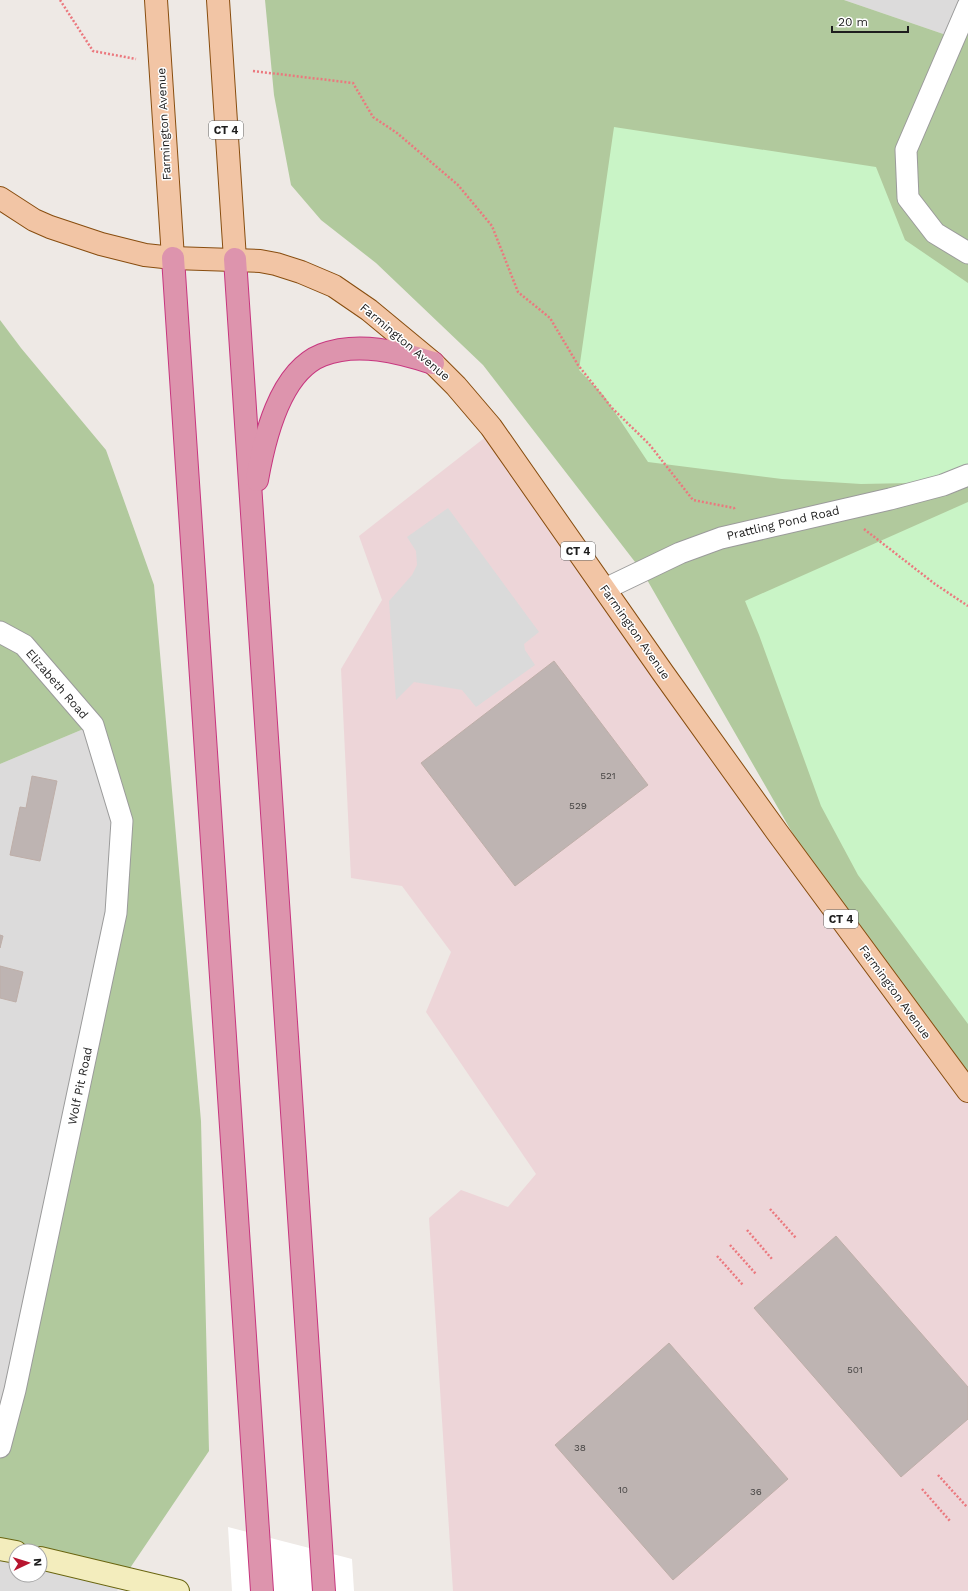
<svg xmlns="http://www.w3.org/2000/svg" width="968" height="1591" viewBox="0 0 968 1591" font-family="'Work Sans',sans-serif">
  <rect width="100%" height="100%" fill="#eee9e5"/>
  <!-- residential -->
  <g fill="#dcdbdb">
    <polygon points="844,0 968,0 955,38"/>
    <polygon points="93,725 122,821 116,913 0,1447 0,764"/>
    <polygon points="0,1549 16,1552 16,1575 40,1575 40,1558 124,1577 117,1591 0,1591"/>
  </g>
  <!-- commercial -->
  <polygon fill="#edd5d8" points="492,432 968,1091 968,1591 453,1591 429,1218 461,1190 508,1207 536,1174 426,1012 451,952 402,886 351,878 341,669 382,600 359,536"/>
  <!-- forest -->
  <g fill="#b1c99d">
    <polygon points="265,0 844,0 955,38 968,6 968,1091 844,923 642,571 483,365 376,263 321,220 291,185 274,95"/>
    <polygon points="0,320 21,348 106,450 154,585 201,1121 209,1451 124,1577 40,1551 16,1551 0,1549 0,1447 116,913 122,821 93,725 0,764"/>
  </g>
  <!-- park -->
  <g fill="#c9f4c6">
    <polygon points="614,127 876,167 905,240 968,283 968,467 911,483 861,484 782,479 648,462 604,396 579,370"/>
    <polygon points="968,502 968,1024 858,875 821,806 759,635 745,601"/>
  </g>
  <!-- parking -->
  <polygon fill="#dadada" points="448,508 539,632 524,644 525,650 535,665 476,707 462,690 414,682 396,700 389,601 412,575 417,565 416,551 407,537"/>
  <!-- pier -->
  <polygon fill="#fff" points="228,1527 352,1559 354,1591 232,1591"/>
  <!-- building -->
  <g fill="#beb4b2" stroke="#beaea8">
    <polygon points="554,661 648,785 515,886 421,763"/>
    <polygon points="32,776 57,781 40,861 10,855 20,807 26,808"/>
    <polygon points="0,935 3,936 0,948"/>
    <polygon points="0,966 23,972 16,1002 0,998"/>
    <polygon points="836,1236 968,1387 968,1419 901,1477 754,1308"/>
    <polygon points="669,1343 788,1479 673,1580 555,1445"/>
  </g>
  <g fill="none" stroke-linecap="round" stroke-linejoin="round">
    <!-- street casing -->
    <g stroke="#9b9b9b" stroke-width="23">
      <g id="street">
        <polyline points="968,6 906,150 908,198 935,233 968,253"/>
        <polyline points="605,589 680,553 721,538 890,499 943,485 968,475"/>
        <polyline points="0,632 24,645 93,725 122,821 116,913 15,1390 0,1447"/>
      </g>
    </g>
    <!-- secondary casing -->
    <g stroke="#696510" stroke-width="24">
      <g id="secondary">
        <polyline points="0,1549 16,1552"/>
        <polyline points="40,1558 178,1591"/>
      </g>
    </g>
    <!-- primary casing -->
    <g stroke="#884d0f" stroke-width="24">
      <g id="primary">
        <polyline points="156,0 173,258"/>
        <polyline points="218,0 235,259"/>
        <polyline points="0,198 34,220 50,227 101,244 145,255 173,258 260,261 276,264 301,272 334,286 369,310 433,363 456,386 491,427 663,673 777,832 968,1091"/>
      </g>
    </g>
    <!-- highway casing -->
    <g stroke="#c7367f" stroke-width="24">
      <g id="highway">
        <polyline points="173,258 262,1591"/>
        <polyline points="235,259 324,1591"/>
        <path d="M257 480C264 440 279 372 322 355 358 341 399 352 433 363"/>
      </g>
    </g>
    <!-- path -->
    <g stroke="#eb787e" stroke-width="2.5" stroke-dasharray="2 2" stroke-linecap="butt">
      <polyline points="60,0 93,51 136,59"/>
      <polyline points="253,71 353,83 373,117 397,133 458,185 492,226 518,292 550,318 578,365 612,408 649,444 693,500 734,508 735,510"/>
      <polyline points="864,529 935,584 968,606"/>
      <polyline points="770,1209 796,1238"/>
      <polyline points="747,1230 772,1259"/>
      <polyline points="730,1245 756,1274"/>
      <polyline points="717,1256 743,1285"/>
      <polyline points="938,1475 967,1507"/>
      <polyline points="922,1489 950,1521"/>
    </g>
    <!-- street -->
    <use href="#street" stroke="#fff" stroke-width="21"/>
    <!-- secondary -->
    <use href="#secondary" stroke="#f3edbd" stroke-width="22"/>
    <!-- primary -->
    <use href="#primary" stroke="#f2c5a5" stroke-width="22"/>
    <!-- highway -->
    <use href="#highway" stroke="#dd94ad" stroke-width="22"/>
  </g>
  <g text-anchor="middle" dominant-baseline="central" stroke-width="3" stroke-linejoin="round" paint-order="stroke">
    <!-- number labels -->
    <g font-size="10" fill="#464443">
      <text x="608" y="775">521</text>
      <text x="578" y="805">529</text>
      <text x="855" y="1369">501</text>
      <text x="580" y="1447">38</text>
      <text x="623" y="1489">10</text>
      <text x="756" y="1491">36</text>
    </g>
    <!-- shield labels -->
    <g fill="#fff" stroke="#626262" stroke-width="1">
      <rect x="209" y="121" width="34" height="18" rx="3"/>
      <rect x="561" y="542" width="34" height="18" rx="3"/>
      <rect x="824" y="910" width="34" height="18" rx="3"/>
    </g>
    <g font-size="11" font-weight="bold" fill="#1e1e1e">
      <text x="226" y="130">CT 4</text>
      <text x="578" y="551">CT 4</text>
      <text x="841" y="919">CT 4</text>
    </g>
    <!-- street labels -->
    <g font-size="12" fill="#1e1e1e" stroke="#fff">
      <text transform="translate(164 124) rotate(-93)">Farmington Avenue</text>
      <text transform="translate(405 342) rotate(40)">Farmington Avenue</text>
      <text transform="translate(783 523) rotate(-13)">Prattling Pond Road</text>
      <text transform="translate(635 632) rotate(55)">Farmington Avenue</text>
      <text transform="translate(57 684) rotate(49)">Elizabeth Road</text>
      <text transform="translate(895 992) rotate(54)">Farmington Avenue</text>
      <text transform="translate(80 1086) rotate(-78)">Wolf Pit Road</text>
    </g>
  </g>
  <!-- north arrow -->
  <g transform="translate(28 1563) rotate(86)"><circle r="19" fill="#ffffff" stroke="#a5a5a5"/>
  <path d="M0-3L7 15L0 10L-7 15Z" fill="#b7142e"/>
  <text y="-6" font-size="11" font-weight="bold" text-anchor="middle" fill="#1e1e1e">N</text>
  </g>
  <!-- scale -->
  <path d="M832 26v6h76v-6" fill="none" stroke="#1e1e1e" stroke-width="2"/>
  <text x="838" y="26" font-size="12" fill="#1e1e1e" stroke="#ffffff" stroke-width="3" paint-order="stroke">20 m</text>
</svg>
